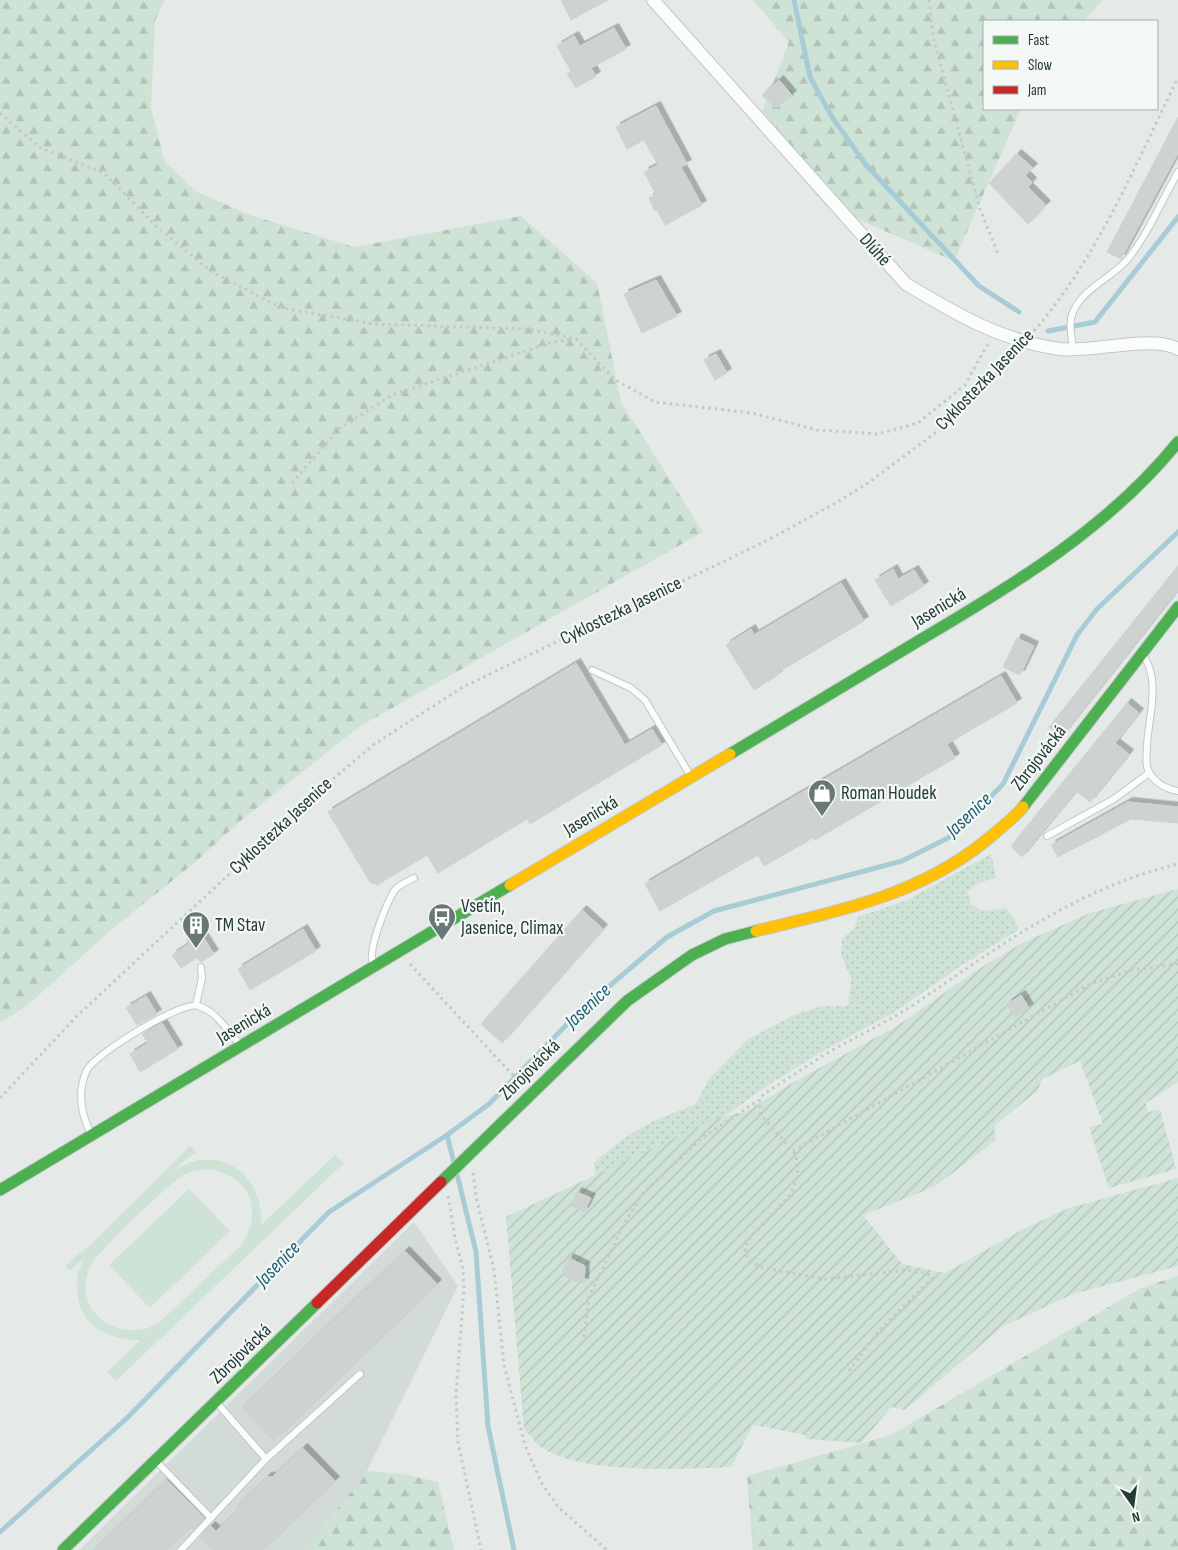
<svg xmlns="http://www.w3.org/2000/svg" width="1178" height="1550" viewBox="0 0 1178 1550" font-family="'Sofia Sans Condensed',sans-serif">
  <defs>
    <pattern id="grass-dots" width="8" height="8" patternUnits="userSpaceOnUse" patternTransform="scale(1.25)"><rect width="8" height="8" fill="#cfe2d6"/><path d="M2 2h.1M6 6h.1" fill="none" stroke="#b2c3b8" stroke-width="1.8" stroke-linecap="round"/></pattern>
    <pattern id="forest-firs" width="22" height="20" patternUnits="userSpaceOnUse" patternTransform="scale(1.25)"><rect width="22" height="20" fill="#cfe2d6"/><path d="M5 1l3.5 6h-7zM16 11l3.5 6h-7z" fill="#b2c3b8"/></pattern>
    <pattern id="garden-furrows" width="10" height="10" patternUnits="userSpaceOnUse" patternTransform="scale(1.25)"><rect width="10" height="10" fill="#cfe2d6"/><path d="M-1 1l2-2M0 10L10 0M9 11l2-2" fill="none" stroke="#b2c3b8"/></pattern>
    <filter id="shadow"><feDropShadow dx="4.5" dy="-4.5" stdDeviation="0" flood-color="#0004"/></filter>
  </defs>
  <rect width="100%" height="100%" fill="#e5eae8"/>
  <!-- built -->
  <polygon fill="#d3dbd8" points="414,1222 458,1286 328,1550 79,1550"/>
  <!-- grass -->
  <path fill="url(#grass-dots)" d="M991 854 996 878 979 883 967 891 971 904 981 911 1006 908 1015 919 1018 930 959 967 893 1013 825 1050 770 1084 708 1128 595 1176 594 1163C627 1133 653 1119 695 1105L709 1079 748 1039 794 1015 822 1006H848L851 978 841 955 842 938 854 929 858 917 907 900Z"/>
  <!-- forest -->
  <g fill="url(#forest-firs)">
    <polygon points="0,0 165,0 155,20 151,108 165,162 197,192 250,215 354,247 521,216 597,283 621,402 703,532 359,727 243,819 193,864 112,929 28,1005 0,1023"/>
    <polygon points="753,0 1103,0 1084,21 984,21 984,109 1021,109 954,261 825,205 758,122 789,42"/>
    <polygon points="1178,1276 1178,1550 753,1550 747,1476 891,1435 1141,1288"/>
    <polygon points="368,1471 404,1474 438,1482 454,1550 304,1550"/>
  </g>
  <!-- garden -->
  <path fill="url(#garden-furrows)" d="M1178 889V1082L1146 1103 1148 1112 1160 1109 1176 1169 1109 1188 1089 1127 1103 1124 1080 1061 1042 1079 1038 1090 994 1126 996 1140 934 1187 863 1215 902 1264 945 1273 1027 1227 1069 1208 1178 1178V1266L1073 1294 1002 1327 905 1410 891 1407 861 1443 805 1439V1435L753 1425 731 1467C681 1469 586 1475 542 1448 536 1444 530 1435 524 1429L506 1217 717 1118 745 1112 799 1079 897 1026 977 970 1024 942 1090 913Z"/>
  <!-- pitch -->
  <g fill="#cfe2d6" fill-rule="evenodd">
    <path d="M190 1146 196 1152 171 1172C179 1168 186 1163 195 1161 237 1152 264 1188 261 1225L335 1155 344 1163 116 1381 107 1372 140 1340C106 1340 75 1323 77 1284 77 1274 81 1266 84 1258L70 1271 65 1266 80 1252 82 1253ZM208 1169C249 1176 265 1209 241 1245L160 1322C121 1347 70 1312 90 1267 96 1253 168 1185 182 1176 190 1171 199 1170 208 1169Z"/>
    <polygon points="189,1189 230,1231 150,1308 109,1265"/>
  </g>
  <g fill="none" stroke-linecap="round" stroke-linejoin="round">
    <!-- stream -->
    <g stroke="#a8ccd5" stroke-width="5">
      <polyline points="794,0 810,77 832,117 866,165 979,286 1019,312"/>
      <polyline points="1048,331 1095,322 1178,217"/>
      <polyline points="447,1135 454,1163"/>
      <polyline points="457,1174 476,1252 488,1426 514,1550"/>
      <polyline points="0,1532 127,1418 329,1212 447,1135 489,1104 581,1010 667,937 714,911 902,861 948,838 979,809 1003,784 1077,635 1097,609 1178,532"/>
    </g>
  </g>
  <!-- building -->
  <g fill="#ced2d1" stroke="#cdd3d1" filter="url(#shadow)">
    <polygon points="561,0 608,0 571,20"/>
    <polygon points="614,28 626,49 591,68 596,76 576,88 567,74 571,71 557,46 574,36 580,46"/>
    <polygon points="779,80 792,95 776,108 762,95"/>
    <polygon points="656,106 687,164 681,167 702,205 665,225 657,210 655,211 649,198 656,194 644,172 658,165 644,140 627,149 616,127"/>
    <polygon points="1178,117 1178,153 1121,259 1107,252"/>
    <polygon points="1017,154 1033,168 1025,175 1032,182 1028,187 1046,205 1028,224 989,183"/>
    <polygon points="656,280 677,316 642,333 624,294"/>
    <polygon points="716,354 727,373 715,380 704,360"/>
    <polygon points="1178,566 1178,590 1061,737 1049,727"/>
    <polygon points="893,569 898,579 914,570 924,586 891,606 875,580"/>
    <polygon points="841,583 864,621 777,673 778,675 754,690 726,645 751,629 754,635"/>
    <polygon points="1017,638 1034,646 1020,675 1003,667"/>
    <polygon points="576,663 625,745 652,729 662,745 530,824 527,819 438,873 427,855 377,885 370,882 328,812"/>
    <polygon points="1001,676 1017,703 947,744 955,758 815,840 813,838 764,866 758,855 660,911 645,884"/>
    <polygon points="1127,703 1139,713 1115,743 1129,754 1090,802 1076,791 1022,857 1011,846"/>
    <polygon points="1128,802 1178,807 1178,823 1131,819 1058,857 1051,845"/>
    <polygon points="582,910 603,929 502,1043 481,1024"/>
    <polygon points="303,929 316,951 250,990 238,969"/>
    <polygon points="200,932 214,954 201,962 197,958 181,968 172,955 189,944 186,940"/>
    <polygon points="1021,995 1029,1008 1015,1017 1007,1004"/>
    <polygon points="146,996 157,1014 137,1025 126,1008"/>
    <polygon points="162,1023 178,1049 140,1072 130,1054 148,1043 142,1034"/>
    <polygon points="577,1192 591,1198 584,1212 571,1205"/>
    <polygon points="405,1251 437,1284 274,1441 242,1408"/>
    <polygon points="569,1258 585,1266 584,1283 573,1281 563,1275 564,1273 562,1272"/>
    <polygon points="303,1448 335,1481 263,1550 213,1550 200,1537 211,1526 216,1531 235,1513 236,1507 267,1477 272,1477"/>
    <polygon points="167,1480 204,1518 193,1530 191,1527 167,1550 94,1550"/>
  </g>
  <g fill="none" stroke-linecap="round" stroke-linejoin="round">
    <!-- lane casing -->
    <g stroke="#c2c7c5" stroke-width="8">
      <g id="lane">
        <path d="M1073 350C1072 338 1068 323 1073 312 1083 288 1112 278 1128 259 1148 234 1162 200 1178 172"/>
        <path d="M1143 655C1165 686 1142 732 1147 767 1151 780 1164 789 1178 791"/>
        <polyline points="592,670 631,688 645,700 690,775"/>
        <polyline points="1047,836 1114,799 1149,773"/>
        <path d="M373 965C367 950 386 905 394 891 398 885 408 881 414 878"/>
        <polyline points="196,1005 202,978 201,967"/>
        <path d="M91 1134C81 1114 77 1091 87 1070 95 1054 181 1001 198 1006 216 1011 228 1031 240 1045"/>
        <polyline points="217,1403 266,1459 360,1374"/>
        <polyline points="156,1461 211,1518"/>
        <polyline points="181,1550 266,1459"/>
      </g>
    </g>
    <!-- street casing -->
    <g stroke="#c2c7c5" stroke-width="14">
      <path id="street" d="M653 0 906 284C956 314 1001 341 1060 349 1094 353 1152 334 1178 349"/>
    </g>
    <!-- fast casing -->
    <g stroke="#c1c7c5" stroke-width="13">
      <g id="fast">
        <path d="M730 754C795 715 860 676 925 637 1018 582 1109 527 1178 442"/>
        <polyline points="1023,807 1178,607"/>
        <polyline points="441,1182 627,1001 692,955 725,939 756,931"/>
        <polyline points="0,1190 510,885"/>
        <polyline points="63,1550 317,1303"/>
      </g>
    </g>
    <!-- slow casing -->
    <g stroke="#c1c7c5" stroke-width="13">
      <g id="slow">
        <polyline points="510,885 730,754"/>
        <path d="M756 931C844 909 924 895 995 833 1004 825 1015 817 1023 807"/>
      </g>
    </g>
    <!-- jam casing -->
    <g stroke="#c1c7c5" stroke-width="13">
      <polyline id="jam" points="317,1303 441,1182"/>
    </g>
    <!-- path -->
    <g stroke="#c1cac7" stroke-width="3" stroke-dasharray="2.5 4" stroke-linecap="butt">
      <polyline points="929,0 934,41 980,209 998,254"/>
      <polyline points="0,113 39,147 104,173 157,227 212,272 282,308 375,324 528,329 576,339 614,379 655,402 752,413 817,430 878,434 918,423 965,385 989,342"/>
      <path d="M1034 331C1098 257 1135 165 1178 78"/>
      <polyline points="292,483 339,429 392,395 553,342 573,339"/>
      <polyline points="410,964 520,1083"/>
      <polyline points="0,1098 77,1016 312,797 373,745 463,687 768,540 834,504 868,483 934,434 978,393 1014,352"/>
      <polyline points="793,1151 1090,984 1132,970 1178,964"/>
      <polyline points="473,1173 477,1201 494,1270 504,1365 525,1445 541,1482 558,1507 607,1550"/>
      <polyline points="448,1196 455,1238 463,1269 464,1288 456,1395 458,1442 481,1550"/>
      <polyline points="584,1337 589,1297 624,1224 643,1193 702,1138 759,1100"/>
      <path d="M849 1371 880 1329 933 1278 926 1273 907 1270 826 1279 763 1268 749 1261 745 1249 747 1241 791 1194 798 1176 796 1155 761 1115 759 1099 764 1094C784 1081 804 1068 824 1055 855 1037 886 1023 916 1003 1000 946 1077 888 1178 864"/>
    </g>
    <!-- lane -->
    <use href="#lane" stroke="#fbfcfc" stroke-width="6"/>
    <!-- street -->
    <use href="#street" stroke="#fbfcfc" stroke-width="12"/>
    <!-- fast -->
    <use href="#fast" stroke="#4caf50" stroke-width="11"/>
    <!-- slow -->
    <use href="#slow" stroke="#ffc107" stroke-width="11"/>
    <!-- jam -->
    <use href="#jam" stroke="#c62828" stroke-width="11"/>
  </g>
  <!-- icons -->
  <defs>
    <g id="shop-pin" transform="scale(1.4375)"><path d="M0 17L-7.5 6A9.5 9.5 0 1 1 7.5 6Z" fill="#687975" stroke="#f3f8f6"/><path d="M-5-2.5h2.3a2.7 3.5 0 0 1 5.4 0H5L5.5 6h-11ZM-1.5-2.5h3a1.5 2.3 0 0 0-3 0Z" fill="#fff"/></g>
    <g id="bus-pin" transform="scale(1.4375)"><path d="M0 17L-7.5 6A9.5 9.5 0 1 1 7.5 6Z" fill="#687975" stroke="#f3f8f6"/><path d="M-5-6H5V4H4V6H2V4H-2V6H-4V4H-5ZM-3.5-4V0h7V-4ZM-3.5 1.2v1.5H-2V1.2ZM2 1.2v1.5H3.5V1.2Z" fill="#fff"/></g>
    <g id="building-pin" transform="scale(1.4375)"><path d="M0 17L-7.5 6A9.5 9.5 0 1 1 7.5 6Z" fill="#687975" stroke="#f3f8f6"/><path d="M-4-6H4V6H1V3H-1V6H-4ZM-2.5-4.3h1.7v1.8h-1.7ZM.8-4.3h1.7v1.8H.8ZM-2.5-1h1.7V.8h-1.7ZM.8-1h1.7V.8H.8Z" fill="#fff"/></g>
  </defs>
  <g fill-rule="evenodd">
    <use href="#shop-pin" x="822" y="793"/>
    <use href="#bus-pin" x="442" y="917"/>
    <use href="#building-pin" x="196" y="925"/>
  </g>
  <g text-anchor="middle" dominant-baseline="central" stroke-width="4.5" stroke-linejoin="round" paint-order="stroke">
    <!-- street labels -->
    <g font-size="19" fill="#243c37" stroke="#f3f8f6">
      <text transform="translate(875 250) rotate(48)">Dlúhé</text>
      <text transform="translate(985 380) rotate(-46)">Cyklostezka Jasenice</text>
      <text transform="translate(939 608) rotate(-31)">Jasenická</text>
      <text transform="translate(621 611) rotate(-26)">Cyklostezka Jasenice</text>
      <text transform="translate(1039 758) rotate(-52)">Zbrojovácká</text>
      <text transform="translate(591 816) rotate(-31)">Jasenická</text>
      <text transform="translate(281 826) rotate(-43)">Cyklostezka Jasenice</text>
      <text transform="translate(244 1024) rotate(-31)">Jasenická</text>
      <text transform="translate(530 1070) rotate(-45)">Zbrojovácká</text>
      <text transform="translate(241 1354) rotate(-44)">Zbrojovácká</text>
    </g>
    <!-- poi labels -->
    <g font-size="19" fill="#243c37" stroke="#f3f8f6" text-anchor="start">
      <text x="841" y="793">Roman Houdek</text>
      <text x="461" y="906">Vsetín,<tspan x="461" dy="22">Jasenice, Climax</tspan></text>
      <text x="215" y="925">TM Stav</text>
    </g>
    <!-- water labels -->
    <g font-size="20" font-style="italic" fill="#216074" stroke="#f3f8f6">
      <text transform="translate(969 815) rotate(-43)">Jasenice</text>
      <text transform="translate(588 1006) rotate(-43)">Jasenice</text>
      <text transform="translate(278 1264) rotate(-46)">Jasenice</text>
    </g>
  </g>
  <!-- legend -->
  <rect x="983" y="20" width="175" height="90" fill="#f3f8f6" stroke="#a0adaa"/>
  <rect x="993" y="36" width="25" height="8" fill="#4caf50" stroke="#a0adaa"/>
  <text x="1028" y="45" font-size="15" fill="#243c37">Fast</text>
  <rect x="993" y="61" width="25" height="8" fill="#ffc107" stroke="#a0adaa"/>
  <text x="1028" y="70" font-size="15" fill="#243c37">Slow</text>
  <rect x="993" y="86" width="25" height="8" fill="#c62828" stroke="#a0adaa"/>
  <text x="1028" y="95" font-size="15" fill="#243c37">Jam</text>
  <!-- north arrow -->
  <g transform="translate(1133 1505) rotate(166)" stroke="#f3f8f6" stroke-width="4" paint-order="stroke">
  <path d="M0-4L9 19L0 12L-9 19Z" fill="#243c37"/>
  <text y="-8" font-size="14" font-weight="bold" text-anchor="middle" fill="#243c37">N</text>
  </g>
</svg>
